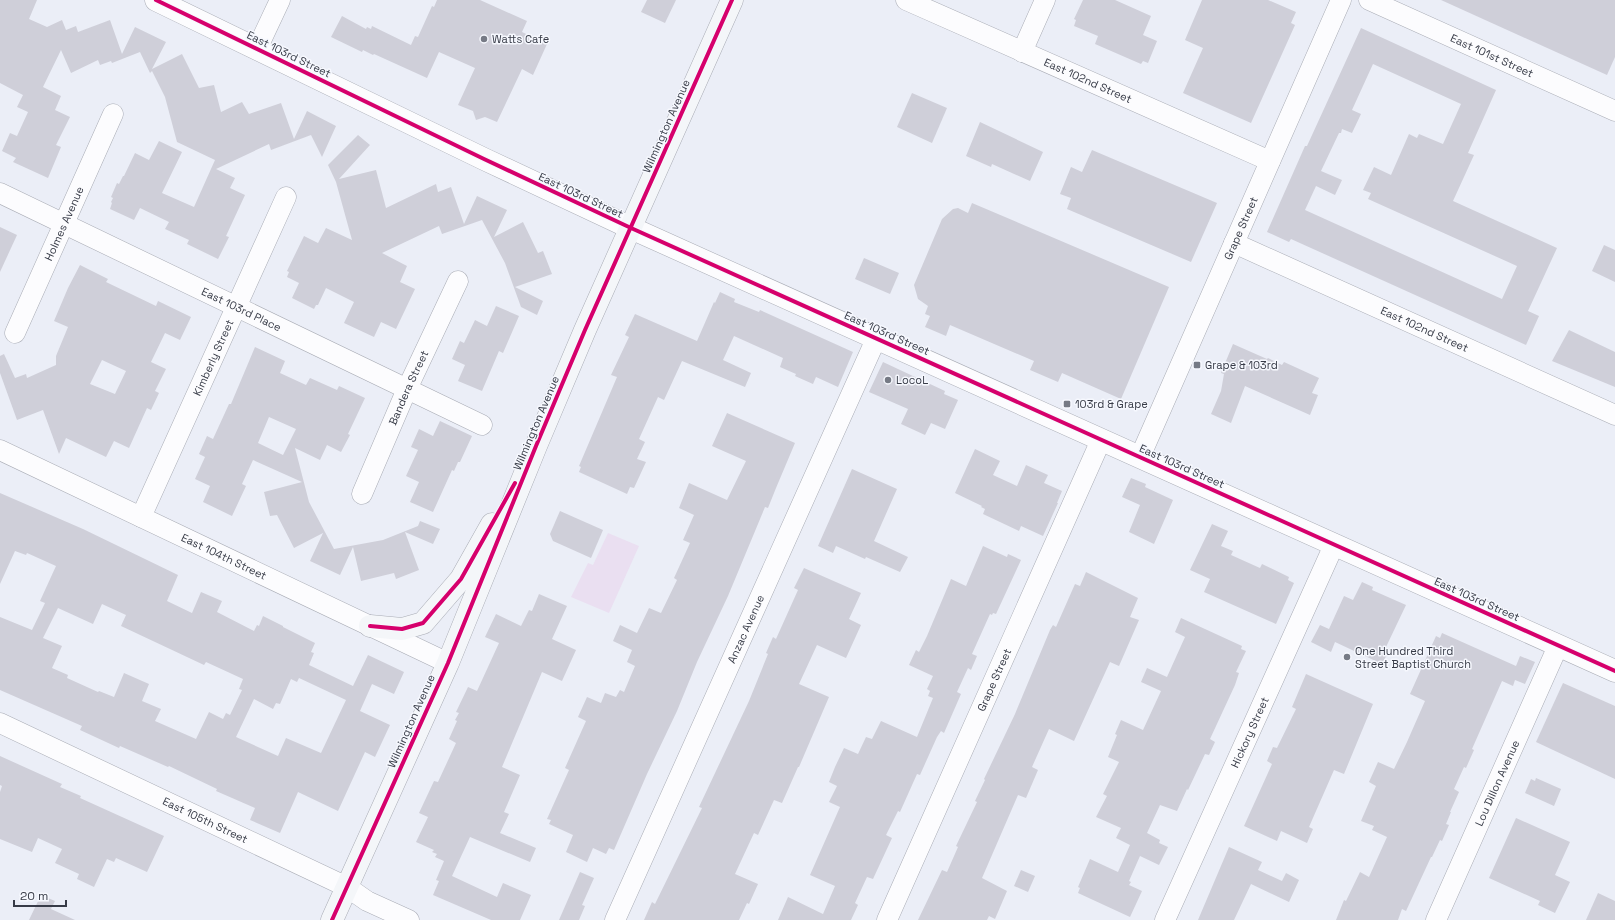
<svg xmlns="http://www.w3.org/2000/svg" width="1615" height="920" viewBox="0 0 1615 920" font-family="'Space Grotesk',sans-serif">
  <rect width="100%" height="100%" fill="#ebeef7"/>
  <!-- green -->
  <polygon fill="#eadff1" points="608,533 639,546 609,613 571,597 588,563 593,565"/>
  <!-- building -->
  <g fill="#cfcfd9" fill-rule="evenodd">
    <polygon points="0,0 37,0 29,19 47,27 62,20 66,30 76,26 78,32 110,20 122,54 135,27 166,42 152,69 182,54 199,88 214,85 221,112 242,102 249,114 281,103 294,139 307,111 336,126 322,157 311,135 271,150 269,144 216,169 235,178 230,188 245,195 226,236 229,237 218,259 187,244 189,240 165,229 169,222 140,208 134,220 110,209 112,203 111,202 113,198 111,197 117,183 119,184 123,176 124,176 135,153 149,160 159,141 182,152 162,193 194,207 215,160 177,142 165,97 152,71 150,73 140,52 112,63 111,61 100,65 98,60 71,73 61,50 43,87 61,96 55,110 70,117 56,145 61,147 48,178 13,162 16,158 2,151 10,133 17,136 28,112 17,107 23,95 0,83"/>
    <polygon points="437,0 480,0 527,21 522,32 547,44 533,75 522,69 497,122 485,117 476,120 473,111 458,105 475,68 439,52 427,78 374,54 373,55 363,50 362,52 331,37 342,16 366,29 367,27 371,29 372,26 411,45 415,36 418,37 432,6 434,7"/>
    <polygon points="647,0 676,0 665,23 641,12"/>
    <polygon points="1083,0 1115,0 1151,16 1143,35 1157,41 1148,63 1143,61 1141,64 1095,44 1098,36 1074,26 1076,20 1074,19"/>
    <polygon points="1202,0 1268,0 1296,12 1291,23 1295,25 1251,123 1183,93 1203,48 1185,40"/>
    <polygon points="1441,0 1615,0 1615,57 1607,75"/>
    <path d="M1361 28 1496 90 1468 153 1474 155 1453 201 1557 248 1528 311 1539 316 1526 345 1291 239 1289 242 1267 232 1305 146H1307ZM1373 64 1461 104 1443 144 1419 134 1417 138 1409 134 1391 175 1374 167 1363 190 1371 193 1368 199 1517 266 1502 299 1305 210 1316 186 1335 195 1342 180 1321 171 1339 133H1341L1342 129 1352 133 1361 114 1352 110Z"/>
    <polygon points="912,93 947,108 932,143 897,127"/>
    <polygon points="980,122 1043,152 1030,181 992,164 991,167 966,156"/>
    <polygon points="358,135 370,145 339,179 376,170 386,208 436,184 438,192 451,187 464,224 477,196 507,210 494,237 523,222 538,253 543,251 552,274 515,287 543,301 537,315 521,307 505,263 482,220 442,234 439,226 382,253 407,266 400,282 415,289 396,329 381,322 374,337 344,323 354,302 326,288 318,305 316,305 314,309 292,298 299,283 287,277 289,272 287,271 304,236 318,243 326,228 352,240 336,182 328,165"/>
    <polygon points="1092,150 1217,203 1191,262 1067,209 1071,198 1060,194 1071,167 1082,172"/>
    <polygon points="972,203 1169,287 1121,399 1062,373 1058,382 1030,370 1034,361 950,325 946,336 925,327 930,316 925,314 928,306 918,299 914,285 942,219 953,209 958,208 968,213"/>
    <polygon points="0,227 17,235 0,272"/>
    <polygon points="1604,245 1615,250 1615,282 1592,271"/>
    <polygon points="864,258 899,273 890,294 855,279"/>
    <path d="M80 265 108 279 106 282 156 306 158 301 191 317 180 340 165 333 151 362 166 369 155 391 159 393 151 410 147 408 129 448 114 441 106 457 66 438 59 454 43 410 17 420 0 373V356L4 354 15 378 26 374 27 378 56 365V356L68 327 54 321 68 288ZM102 360 126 371 115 394 90 384Z"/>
    <polygon points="720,292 735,299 734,302 759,312 760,310 853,352 838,387 816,377 813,384 795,376 796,374 780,367 783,358 734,336 723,360 751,373 745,387 682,361 664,400 658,397 639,439 645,442 637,459 646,462 634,488 630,487 627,494 579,472 581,467 579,466 617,377 611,375 629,337 625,335 635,314 697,341 714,302 715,303"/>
    <polygon points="496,306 519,316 503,353 499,351 482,391 458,381 465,365 452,359 460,341 464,343 475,320 487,326"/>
    <polygon points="1569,330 1615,352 1615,387 1552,361"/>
    <polygon points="1233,344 1267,359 1268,358 1282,365 1284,362 1319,378 1312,393 1318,395 1310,415 1245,386 1231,423 1211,414 1221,391 1224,374 1221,373"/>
    <path d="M255 347 285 361 280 373 306 385 310 378 337 390 339 386 365 398 348 434 350 435 341 452 327 445 320 460 295 448 309 502 334 549 383 540 418 526 420 521 440 529 433 544 405 532 419 570 396 579 394 573 361 581 353 547 340 575 310 561 323 533 294 548 277 515 270 516 264 492 302 482 253 460 242 484 246 486 232 516 203 502 210 486 195 479 205 457 199 454 207 436 213 439 229 404H231ZM269 417 296 429 283 455 258 443Z"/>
    <polygon points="883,362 945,391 944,394 958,400 945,429 931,423 925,435 901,424 908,409 869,392"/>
    <polygon points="727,413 795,443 776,488 768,508 765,507 728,596 697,662 677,711 647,774 614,850 609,848 606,854 593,848 587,862 566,852 573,835 549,824 551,820 547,819 569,770 565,768 586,721 578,717 587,697 601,703 605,693 616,697 620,690 624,692 635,666 627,662 632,650 613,641 620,625 637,633 649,608 661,613 677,580 674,578 690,543 683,540 694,515 679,508 689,483 727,500 746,461 712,446"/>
    <polygon points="440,421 472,436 460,462 458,462 454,471 452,470 433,512 410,502 419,482 406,476 418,450 411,447 419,429 433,436"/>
    <polygon points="975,449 1000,461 993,475 1017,486 1026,465 1048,475 1044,483 1062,491 1057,503 1058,503 1043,536 1021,526 1019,531 983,514 985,509 981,507 982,506 955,493"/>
    <polygon points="852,469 897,489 874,541 908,557 900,572 866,557 865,559 836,546 833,553 818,546"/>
    <polygon points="1131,478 1146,484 1145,487 1173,500 1154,544 1129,532 1140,505 1122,497"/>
    <path d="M0 493 83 529 178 575 167 601 192 613 201 592 222 601 217 612 254 631 257 625 259 626 263 616 283 626V627L315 643 311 652 314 653 309 665 353 686 368 655 404 672 394 694 372 684 360 711 390 725 375 757 365 752 338 811 298 792 280 833 250 820 255 808 216 791 217 789 169 766 168 767 120 746 119 748 80 730 82 726 0 690V617L32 630 45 603 40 601 56 566 27 553 26 555 15 551 0 584ZM102 604 126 615 121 626 204 665 206 662 243 679 239 689 242 690 230 715 226 713 223 719 209 712 196 739 155 721 161 709 142 701 149 684 124 673 114 697 99 691 98 692 67 678 68 675 52 668 62 646 43 638 58 608 93 624ZM299 678 346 700 321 753 286 738 278 756 236 737 254 699 273 709 276 703 280 704 291 679 297 682Z"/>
    <polygon points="560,511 603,530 591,558 553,541 550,534"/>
    <polygon points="1212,524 1228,531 1221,546 1233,551 1231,555 1260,568 1262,564 1289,577 1288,580 1294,583 1276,624 1204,592 1210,579 1190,570"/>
    <polygon points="983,546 1007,557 1008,554 1021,560 996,614 993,613 992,615 990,614 972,654 977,656 971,670 968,668 957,692 961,694 944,733 941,731 937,737 920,775 917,774 900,812 898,811 886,835 892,838 873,879 867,877 855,903 858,905 851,920 778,920 788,897 823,914 835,886 810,875 840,807 829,802 837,786 829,782 835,767 844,748 858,754 866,737 872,739 881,721 917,737 933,698 928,696 930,691 927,689 933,676 909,665 916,650 919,652 927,636 951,579 966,586"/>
    <polygon points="804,568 861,593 849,619 861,625 846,658 817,645 799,684 829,697 799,767 798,767 782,803 774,800 758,835 754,833 735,874 758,884 749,904 747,903 739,920 644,920 652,902 655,904 702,808 699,807 749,701 768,654 766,653 773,637 776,639 798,590 794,588"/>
    <polygon points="1086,572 1138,598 1130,617 1139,620 1119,666 1110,662 1074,741 1049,729 1032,767 1038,770 1026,798 1018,795 982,878 1007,891 995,919 989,916 987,920 918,920 942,870 947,872 958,847 956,846 977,802 975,801 985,780 984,779 1015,714 1050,630 1053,625 1056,627 1075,584 1080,586"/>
    <polygon points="1362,582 1373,587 1372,590 1406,605 1386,647 1390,649 1382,664 1335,642 1331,652 1311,642 1320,625 1329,629 1344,596 1353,600"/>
    <polygon points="539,594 567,606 552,639 576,650 562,681 542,672 502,767 520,775 504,812 509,814 500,833 536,848 530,862 470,837 452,876 497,897 503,883 531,895 520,920 491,920 433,895 439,881 436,880 444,861 435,857 437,854 432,852 434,850 416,842 428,817 419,813 434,781 438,782 456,743 449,739 457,721 455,720 459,713 456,712 468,687 477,691 499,643 485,637 496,614 521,626 529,610 532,611"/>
    <polygon points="1181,618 1242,646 1241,649 1246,651 1236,672 1239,673 1235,685 1210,739 1215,742 1209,755 1205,754 1188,790 1187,789 1177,811 1160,805 1147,833 1160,840 1159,843 1168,847 1159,865 1140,856 1129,881 1131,882 1129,885 1142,891 1130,917 1078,893 1080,888 1078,887 1090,859 1118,872 1130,845 1116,838 1121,828 1096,817 1107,796 1103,794 1119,762 1108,757 1117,735 1115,734 1121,720 1143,730 1161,691 1141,682 1147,668 1167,677 1185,637 1175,632"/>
    <polygon points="1442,633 1516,666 1520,656 1535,662 1525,684 1515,680 1513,686 1502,681 1472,749 1474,750 1466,768 1464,767 1454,789 1459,792 1450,812 1451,812 1446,824 1449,825 1442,841 1440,840 1432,857 1431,857 1406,911 1402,909 1398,920 1336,920 1344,900 1346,901 1360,872 1369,877 1387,837 1372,830 1374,826 1361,821 1376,786 1369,782 1378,762 1394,769 1407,742 1425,701 1410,694 1436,636 1440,638"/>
    <polygon points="1306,674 1373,704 1344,774 1334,770 1309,827 1313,829 1307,843 1281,831 1277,841 1244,826 1272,764 1267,761 1273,747 1277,748 1296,709 1292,707"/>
    <polygon points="1563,683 1615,706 1615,779 1536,742"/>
    <polygon points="0,756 62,784 60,787 81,796 80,798 164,836 147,872 116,858 114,862 107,859 94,887 77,879 79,874 55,863 62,849 38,838 32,852 0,839 0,792 2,786 0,785"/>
    <polygon points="1536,778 1561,789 1554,806 1525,793 1531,779 1535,781"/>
    <polygon points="1516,818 1570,842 1555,875 1570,882 1555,913 1538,905 1540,901 1489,878"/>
    <polygon points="1229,847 1262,862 1258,870 1282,881 1286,873 1299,880 1289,902 1251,884 1234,920 1198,920"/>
    <polygon points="1021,870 1035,876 1028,892 1014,886"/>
    <polygon points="580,872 594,878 582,905 585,906 579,920 559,920"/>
    <polygon points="1598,893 1615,901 1615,920 1586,920"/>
    <polygon points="41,895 55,901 51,909 75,920 29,920"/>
  </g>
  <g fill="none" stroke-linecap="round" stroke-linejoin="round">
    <!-- minor casing -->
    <g stroke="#a9acb5" stroke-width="21">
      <g id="minor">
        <path id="s1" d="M906 0 1270 161"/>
        <path id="s2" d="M1369 0 1615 111"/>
        <polyline points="257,49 280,0"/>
        <polyline points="1022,52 1045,0"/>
        <path id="s3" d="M0 193 482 425"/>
        <path id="s4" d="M1234 243 1615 415"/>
        <path id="s5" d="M15 333 113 114"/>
        <path id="s6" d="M0 450 448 663"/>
        <path id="s7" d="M1140 457 1341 0"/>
        <path id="s8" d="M362 494 407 389 458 281"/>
        <path id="s9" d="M141 517 286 197"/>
        <path id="s10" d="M0 723 347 887 367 901 409 920"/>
        <path id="s11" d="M615 920 876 339"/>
        <path id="s12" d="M887 920 1101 440"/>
        <path id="s13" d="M1165 920 1334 545"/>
        <path id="s14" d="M1436 920 1558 646"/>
      </g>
    </g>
    <!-- tertiary casing -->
    <g stroke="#a9acb5" stroke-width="23">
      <polyline id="tertiary" points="156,0 484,159 631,228 1615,671"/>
    </g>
    <!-- secondary casing -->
    <g stroke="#a9acb5" stroke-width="23">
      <g id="secondary">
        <polyline points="370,626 402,629 423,623 461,579 492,524"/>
        <polyline points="332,920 448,663 536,446 585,330 732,0"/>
      </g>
    </g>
    <!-- minor -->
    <use href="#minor" stroke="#fcfcfe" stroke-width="20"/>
    <!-- tertiary -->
    <use href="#tertiary" stroke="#fcfcfe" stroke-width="22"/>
    <!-- secondary -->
    <use href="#secondary" stroke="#f4f6f9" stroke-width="22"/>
    <!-- cycleway casing -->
    <g stroke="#f6f8fe" stroke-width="6">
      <g id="cycleway">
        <polyline points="156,0 484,159 631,228 1615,671"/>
        <polyline points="370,626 402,629 423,623 461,579 515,483"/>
        <polyline points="332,920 448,663 536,446 585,330 732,0"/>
      </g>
    </g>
    <!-- cycleway -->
    <use href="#cycleway" stroke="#d6006c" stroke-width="4"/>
  </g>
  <!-- markers -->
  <g fill="#767a85" stroke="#f6f8fe" stroke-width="1.5">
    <circle cx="484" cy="39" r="4"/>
    <rect x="1193" y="361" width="8" height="8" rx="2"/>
    <circle cx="888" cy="380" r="4"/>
    <rect x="1063" y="400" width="8" height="8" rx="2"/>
    <circle cx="1347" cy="657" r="4"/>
  </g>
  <g text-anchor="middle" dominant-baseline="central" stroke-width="3" stroke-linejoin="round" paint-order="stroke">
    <!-- poi labels -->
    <g font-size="11" fill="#373b47" stroke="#f6f8fe" text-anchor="start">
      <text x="492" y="39">Watts Cafe</text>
      <text x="1205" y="365">Grape &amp; 103rd</text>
      <text x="896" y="380">LocoL</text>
      <text x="1075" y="404">103rd &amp; Grape</text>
      <text x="1355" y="651">One Hundred Third<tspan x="1355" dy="13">Street Baptist Church</tspan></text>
    </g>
    <!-- street labels -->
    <g font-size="11" fill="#373b47" stroke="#f6f8fe">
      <text transform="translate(289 54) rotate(26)">East 103rd Street</text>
      <text stroke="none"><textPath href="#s2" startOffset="135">East 101st Street</textPath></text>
      <text stroke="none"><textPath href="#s1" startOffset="199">East 102nd Street</textPath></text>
      <text transform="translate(666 126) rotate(-66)">Wilmington Avenue</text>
      <text transform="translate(581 195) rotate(25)">East 103rd Street</text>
      <text stroke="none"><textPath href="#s5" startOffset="120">Holmes Avenue</textPath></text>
      <text stroke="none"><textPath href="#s7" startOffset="250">Grape Street</textPath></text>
      <text stroke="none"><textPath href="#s3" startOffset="268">East 103rd Place</textPath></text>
      <text stroke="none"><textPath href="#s4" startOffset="209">East 102nd Street</textPath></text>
      <text transform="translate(887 333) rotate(24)">East 103rd Street</text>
      <text stroke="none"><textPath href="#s9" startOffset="175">Kimberly Street</textPath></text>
      <text stroke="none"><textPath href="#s8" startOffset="116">Bandera Street</textPath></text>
      <text transform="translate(536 423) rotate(-67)">Wilmington Avenue</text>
      <text transform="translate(1182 466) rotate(24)">East 103rd Street</text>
      <text stroke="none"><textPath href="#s6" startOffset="248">East 104th Street</textPath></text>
      <text transform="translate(1477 599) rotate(24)">East 103rd Street</text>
      <text stroke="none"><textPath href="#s11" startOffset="319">Anzac Avenue</textPath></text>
      <text stroke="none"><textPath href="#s12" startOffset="263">Grape Street</textPath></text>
      <text transform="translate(411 721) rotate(-66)">Wilmington Avenue</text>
      <text stroke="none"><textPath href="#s13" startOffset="206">Hickory Street</textPath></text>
      <text stroke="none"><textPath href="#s14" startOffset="150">Lou Dillon Avenue</textPath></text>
      <text stroke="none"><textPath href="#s10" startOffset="227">East 105th Street</textPath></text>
    </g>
  </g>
  <!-- scale -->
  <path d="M14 900v6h52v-6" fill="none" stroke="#373b47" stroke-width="2"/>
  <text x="20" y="900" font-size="12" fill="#373b47" stroke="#f6f8fe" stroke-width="3" paint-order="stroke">20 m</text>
</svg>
